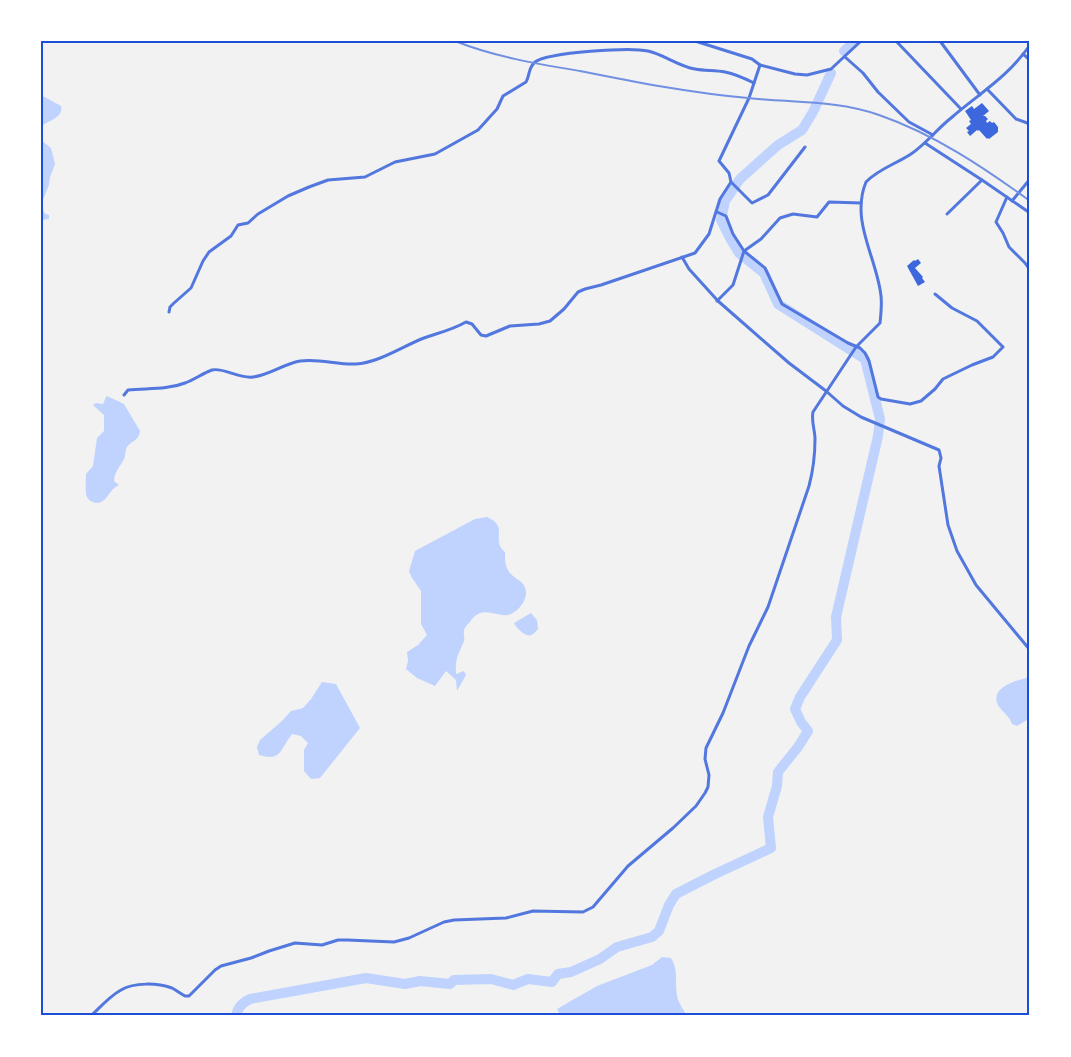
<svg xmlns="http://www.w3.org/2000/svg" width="1071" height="1057" viewBox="0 0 1071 1057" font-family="'Noto Sans',sans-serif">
  <rect width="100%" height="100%" fill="#f2f2f2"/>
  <!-- water -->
  <g fill="#bfd3fe">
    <path d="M41 95 61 106C64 117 49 121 41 126Z"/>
    <polygon points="41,140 51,148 55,164 50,177 49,185 42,202 44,213 49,215 49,219 41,220"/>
    <path d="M107 396 124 404 140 431C139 441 132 440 127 447 125 450 126 455 124 459 120 467 114 472 114 481L119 485C111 489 110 494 105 499 99 506 88 503 86 494 85 488 86 480 86 474L93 466 97 438 104 431V415L93 405 96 403 103 404 106 397Z"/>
    <path d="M487 517C510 527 490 540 505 552 505 558 505 565 508 570 513 580 527 580 526 594 525 604 514 617 502 615 487 612 479 608 469 623 467 625 465 627 464 630 463 633 465 637 464 641 458 656 455 657 456 674L464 671 466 675 457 691 456 680 446 671 435 686 417 678 406 669 408 661 407 652 418 645 427 635 421 624V591L412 578 409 571 415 551 475 519Z"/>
    <path d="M531 613 537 620 538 629C536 631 534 634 531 635 525 637 516 628 514 623Z"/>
    <path d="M1030 677V718L1017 726 1012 724C1009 715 1002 712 998 705 989 687 1018 680 1030 677Z"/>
    <path d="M322 682 336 684 360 728 320 778 311 779 304 771V750L308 743 301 736 292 734C280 749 282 762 259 755L257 747 260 740 282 721 291 711 303 708 311 699Z"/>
    <path d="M662 957 671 958C680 972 673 987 679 1002 681 1006 684 1011 687 1016L560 1015 557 1009 597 986 652 965Z"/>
  </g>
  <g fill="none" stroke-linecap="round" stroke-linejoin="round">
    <!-- river -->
    <g stroke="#bfd3fe" stroke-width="10">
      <polyline points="844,51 856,41"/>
      <path d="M236 1016C238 1007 242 1003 250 999L366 978 405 984 420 981 450 984 454 980 491 979 513 985 528 979 552 982 558 974 571 972 600 959 617 947 652 937 659 931 669 905 676 894 713 875 771 848 768 817 777 786 778 772 798 747 808 731 801 722 795 709 800 697 837 640 836 617 878 436 880 419 865 359 778 304 764 273 739 253 731 240 721 220 725 201 740 179 778 145 802 130 813 112 831 73"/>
    </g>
  </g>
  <!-- building -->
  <g fill="#3d67dc">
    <polygon points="982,103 989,111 983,116 985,116 988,119 986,121 987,123 990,121 992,123 994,122 998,127 998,132 989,139 988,138 987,139 979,130 978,131 977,130 970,136 967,132 969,131 966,128 971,124 969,121 971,120 965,111 972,106 974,109"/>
    <polygon points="918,259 921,263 915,268 923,277 922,278 925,282 918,286 907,266 914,260 915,261"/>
  </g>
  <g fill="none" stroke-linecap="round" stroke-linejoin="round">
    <!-- minor -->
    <g stroke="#5277de" stroke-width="3">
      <polyline points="695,41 752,59 760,65 795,74 807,75 831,69 861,41"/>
      <polyline points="896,41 961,109"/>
      <polyline points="940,41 980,95"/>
      <polyline points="1023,54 1030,60"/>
      <polyline points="845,57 863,73 878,92 909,122 933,135"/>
      <polyline points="987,89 1016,119 1030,124"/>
      <polyline points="925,143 982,180 1030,213"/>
      <polyline points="731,182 752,203 768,195 805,147"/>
      <polyline points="1007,197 996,222 1003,233 1009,247 1025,263 1030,270"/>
      <polyline points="1012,201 1030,179"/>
      <polyline points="717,212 726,216 733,234 744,251 765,268 782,304 848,343 860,348 865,353 869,361 878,397 881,399 910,404 921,401 935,389 943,379 972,365 993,357 1003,347 977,321 952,308 935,294"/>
      <polyline points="947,214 982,180"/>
      <polyline points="682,257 689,269 718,301 789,363 826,391 843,406 861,417 939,450 941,458 939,466 948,525 957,551 976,585 1030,650"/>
      <polyline points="717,301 733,285 744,251 761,239 780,218 793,214 817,217 829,202 861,203"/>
      <path d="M169 312 170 307 174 303 191 288 203 261 209 252 231 236 238 225 248 223 258 214 288 196 309 187 328 180 365 177 395 162 435 154 478 130 497 109 503 96 526 82C530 75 528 68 535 62 549 52 631 47 648 51 665 55 678 66 695 69 705 71 715 70 725 72 735 74 744 78 754 83"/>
      <path d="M124 395 128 390C147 388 167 390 185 383 194 380 203 373 212 370 223 367 239 379 253 377 270 375 283 364 300 361 319 358 337 365 356 364 378 363 403 346 424 338 438 333 452 330 466 322L472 324 481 335 486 336 510 326 539 324 550 321 564 309 578 292 585 289 601 285 695 253 709 234 720 199 731 182 729 173 719 161 749 98 760 65"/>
      <path d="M91 1016C100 1007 110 996 121 990 134 982 158 983 172 988 176 990 181 994 185 996H189L215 970 221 966 251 958 269 951 295 943 322 945 338 940H347L394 942 409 938 444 922 454 920 506 918 533 911 583 912 593 907 628 866 673 828 696 806 705 793 708 787 709 775 705 759 706 748 723 713 749 646 768 607 809 486C813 471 815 455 815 439 815 430 811 421 813 412L856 347 880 323C881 314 882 305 881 296 877 258 850 221 866 182 878 169 896 164 911 154 926 144 937 129 951 118 981 92 1007 78 1030 45"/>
    </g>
    <!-- rail -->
    <path stroke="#7290e2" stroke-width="2" d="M455 41C495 57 538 64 580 71 635 82 691 93 748 98 792 103 836 100 879 115 934 134 983 167 1030 201"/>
  </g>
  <!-- border -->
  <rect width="1071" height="1057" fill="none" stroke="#ffffff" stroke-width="85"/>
  <rect x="42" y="42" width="986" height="972" fill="none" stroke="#1d4ed8" stroke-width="2"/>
</svg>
